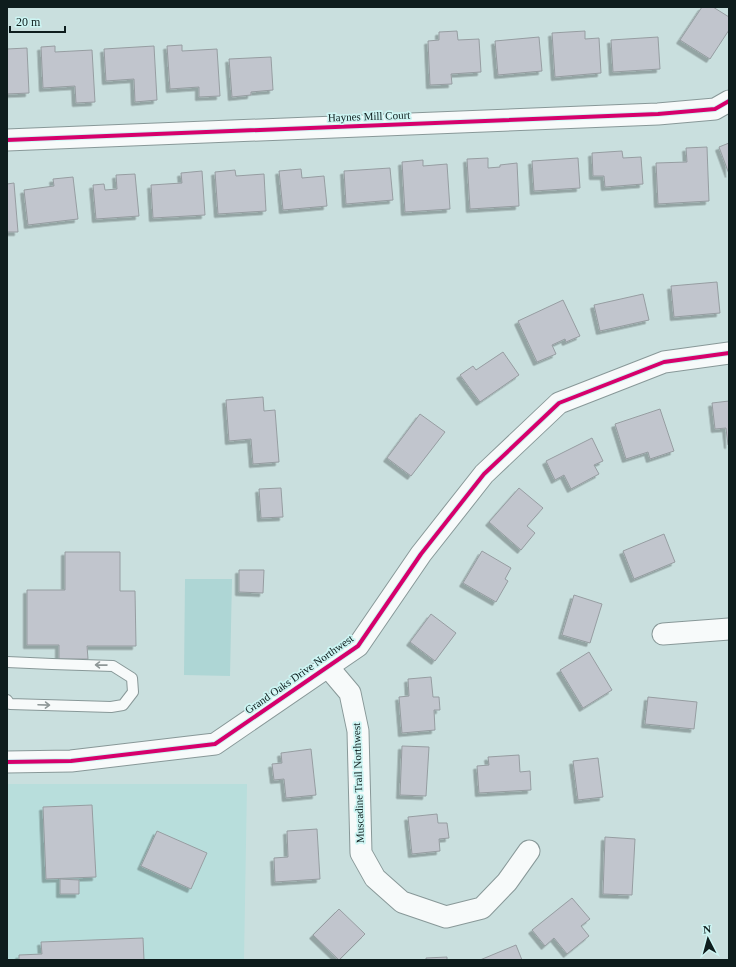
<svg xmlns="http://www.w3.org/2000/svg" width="736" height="967" viewBox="0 0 736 967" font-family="Georgia,serif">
  <defs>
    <filter id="shadow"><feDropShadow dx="-3.5" dy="3.5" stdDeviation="0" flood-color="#0004"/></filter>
  </defs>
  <rect width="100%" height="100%" fill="#c9dfde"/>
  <!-- built -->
  <polygon fill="#b8dedc" points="7,784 247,784 244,960 7,960"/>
  <!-- green -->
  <polygon fill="#aed6d5" points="185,579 232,579 230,676 184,675"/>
  <!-- building -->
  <g fill="#c1c5cd" stroke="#969da1" filter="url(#shadow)">
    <polygon points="702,7 713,7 729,17 729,30 710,59 680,40"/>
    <polygon points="457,31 458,40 479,39 481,72 451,74 452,84 430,85 428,41 439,40 439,32"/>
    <polygon points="585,31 585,39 599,38 601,73 555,77 552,33"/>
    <polygon points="539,37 542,71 498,75 495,41"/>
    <polygon points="658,37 660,69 613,72 611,40"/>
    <polygon points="182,45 182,51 217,49 220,96 199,97 199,87 170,89 167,46"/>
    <polygon points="55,46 55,52 92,50 95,102 76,103 75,86 43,88 41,47"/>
    <polygon points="154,46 157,100 135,102 134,79 106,81 104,49"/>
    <polygon points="27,48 29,93 7,94 7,49"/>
    <polygon points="271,57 273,90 251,92 251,95 232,97 229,59"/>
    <polygon points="729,143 729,174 719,147"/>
    <polygon points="707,147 709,201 658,204 656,163 687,162 686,148"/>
    <polygon points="622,151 623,158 641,157 643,184 605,187 604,176 593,176 592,153"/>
    <polygon points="488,158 488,168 500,167 500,165 517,163 519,206 470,209 467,159"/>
    <polygon points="578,158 580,188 534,191 532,161"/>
    <polygon points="423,160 423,166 447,164 450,209 405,212 402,162"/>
    <polygon points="390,168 393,200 346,204 344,171"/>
    <polygon points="301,169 302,178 324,176 327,206 283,210 279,171"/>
    <polygon points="235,170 236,176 264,174 266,211 218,214 215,172"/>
    <polygon points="202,171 205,215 153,218 151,185 182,183 181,173"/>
    <polygon points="135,174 139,216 96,219 93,185 104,184 105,190 117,189 116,175"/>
    <polygon points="73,177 78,219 28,225 24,190 54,186 53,179"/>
    <polygon points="14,183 18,232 7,232 7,184"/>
    <polygon points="717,282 720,313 674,317 671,286"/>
    <polygon points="643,294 649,320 600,331 594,305"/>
    <polygon points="563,300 580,336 566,342 565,339 552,345 556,354 537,362 518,321"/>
    <polygon points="503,352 519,375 480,402 460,375 473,366 476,370"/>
    <polygon points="263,397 264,411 275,410 279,462 253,464 251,439 229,441 226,400"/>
    <polygon points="729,401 729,445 728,445 726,428 715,429 712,403"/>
    <polygon points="660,409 674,451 650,459 648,452 626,459 615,424"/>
    <polygon points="420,414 445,432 411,476 387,458"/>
    <polygon points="592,438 603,461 594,465 599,474 571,489 564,475 555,480 546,461"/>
    <polygon points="281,488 283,517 261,518 259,489"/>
    <polygon points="519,488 543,508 527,526 535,533 521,550 489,522"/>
    <polygon points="664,534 675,562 634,579 623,551"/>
    <polygon points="482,551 511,568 505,579 508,581 496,602 463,583"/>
    <polygon points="65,552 120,552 120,591 135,591 136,646 87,646 88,659 59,659 59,645 27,645 27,590 65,590"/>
    <polygon points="239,570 264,570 263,593 239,592"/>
    <polygon points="574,595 602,604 590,643 562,635"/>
    <polygon points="431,614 456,633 435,661 410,642"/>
    <polygon points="589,652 612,690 583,708 560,670"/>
    <polygon points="431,677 433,697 439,697 440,710 434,710 435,730 402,733 399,697 409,696 408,679"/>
    <polygon points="648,697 697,702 694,729 645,724"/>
    <polygon points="402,746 429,747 426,796 400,795"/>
    <polygon points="311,749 316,795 286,798 284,779 274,780 272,764 282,763 281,753"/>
    <polygon points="519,755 520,772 530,771 531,790 479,793 477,766 489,765 488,757"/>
    <polygon points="598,758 603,797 578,800 573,761"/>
    <polygon points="92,805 96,877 46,879 43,807"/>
    <polygon points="437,814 438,823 447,823 449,838 439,839 440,851 412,854 408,817"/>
    <polygon points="317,829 320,879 275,882 274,858 288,857 287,831"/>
    <polygon points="157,831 207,853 191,889 141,866"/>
    <polygon points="605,837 635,839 632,895 603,894"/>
    <polygon points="60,879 79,880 79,894 60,894"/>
    <polygon points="572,898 590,919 581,926 589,936 567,954 554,938 545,946 532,930"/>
    <polygon points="339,909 365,934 339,960 313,935"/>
    <polygon points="143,938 144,960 19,960 19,955 42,954 41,942"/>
    <polygon points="516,945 522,960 480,960"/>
    <polygon points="447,957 447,960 426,960 426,958"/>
  </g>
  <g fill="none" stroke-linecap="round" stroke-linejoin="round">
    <!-- lane casing -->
    <g stroke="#889898" stroke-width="12">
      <polyline id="lane" points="7,662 52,664 113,666 132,678 133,692 123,705 111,707 10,704 7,700"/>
    </g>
    <!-- street casing -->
    <g stroke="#889898" stroke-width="23">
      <g id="street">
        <polyline points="7,140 658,114 715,109 729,101"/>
        <polyline points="663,634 729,629"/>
        <polyline points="328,667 350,693 358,731 361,853 375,878 402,902 446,917 482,908 507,882 529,851"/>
        <polyline points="7,762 71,761 215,744 358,646 421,554 484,474 559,403 664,362 729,353"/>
      </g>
    </g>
    <!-- lane -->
    <use href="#lane" stroke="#f7fafa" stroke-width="10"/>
    <!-- street -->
    <use href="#street" stroke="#f7fafa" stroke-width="21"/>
    <!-- cycleway casing -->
    <g stroke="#cdf5f3" stroke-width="6">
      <g id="cycleway">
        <polyline points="7,140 658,114 715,109 729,101"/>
        <polyline points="7,762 71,761 215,744 358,646 421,554 484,474 559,403 664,362 729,353"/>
      </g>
    </g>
    <!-- cycleway -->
    <use href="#cycleway" stroke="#d6006c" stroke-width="4"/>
  </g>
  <!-- one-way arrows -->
  <defs><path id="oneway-shaft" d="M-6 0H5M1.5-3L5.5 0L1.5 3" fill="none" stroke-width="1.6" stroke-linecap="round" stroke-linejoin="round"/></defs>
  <g stroke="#8e9797">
    <use href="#oneway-shaft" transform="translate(101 665) rotate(-179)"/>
    <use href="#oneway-shaft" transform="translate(44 705) rotate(2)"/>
  </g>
  <g text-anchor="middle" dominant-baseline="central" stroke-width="3.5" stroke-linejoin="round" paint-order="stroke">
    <!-- street labels -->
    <g font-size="11" fill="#0e1d1d" stroke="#cdf5f3">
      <text transform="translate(369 116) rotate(-2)">Haynes Mill Court</text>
      <text transform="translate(299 674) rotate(-35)">Grand Oaks Drive Northwest</text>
      <text transform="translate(358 783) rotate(-92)">Muscadine Trail Northwest</text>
    </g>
  </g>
  <!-- border -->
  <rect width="736" height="967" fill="none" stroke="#0e1d1d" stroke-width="16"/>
  <!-- north arrow -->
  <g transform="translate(708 939) rotate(354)" stroke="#cdf5f3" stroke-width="3" paint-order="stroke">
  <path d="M0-3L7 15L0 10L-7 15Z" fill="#0e1d1d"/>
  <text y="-6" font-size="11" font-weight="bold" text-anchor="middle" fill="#0e1d1d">N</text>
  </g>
  <!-- scale -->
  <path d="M10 26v6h55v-6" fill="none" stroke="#0e1d1d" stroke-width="2"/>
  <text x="16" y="26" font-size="12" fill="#0e1d1d" stroke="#cdf5f3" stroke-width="3" paint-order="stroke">20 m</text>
</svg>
